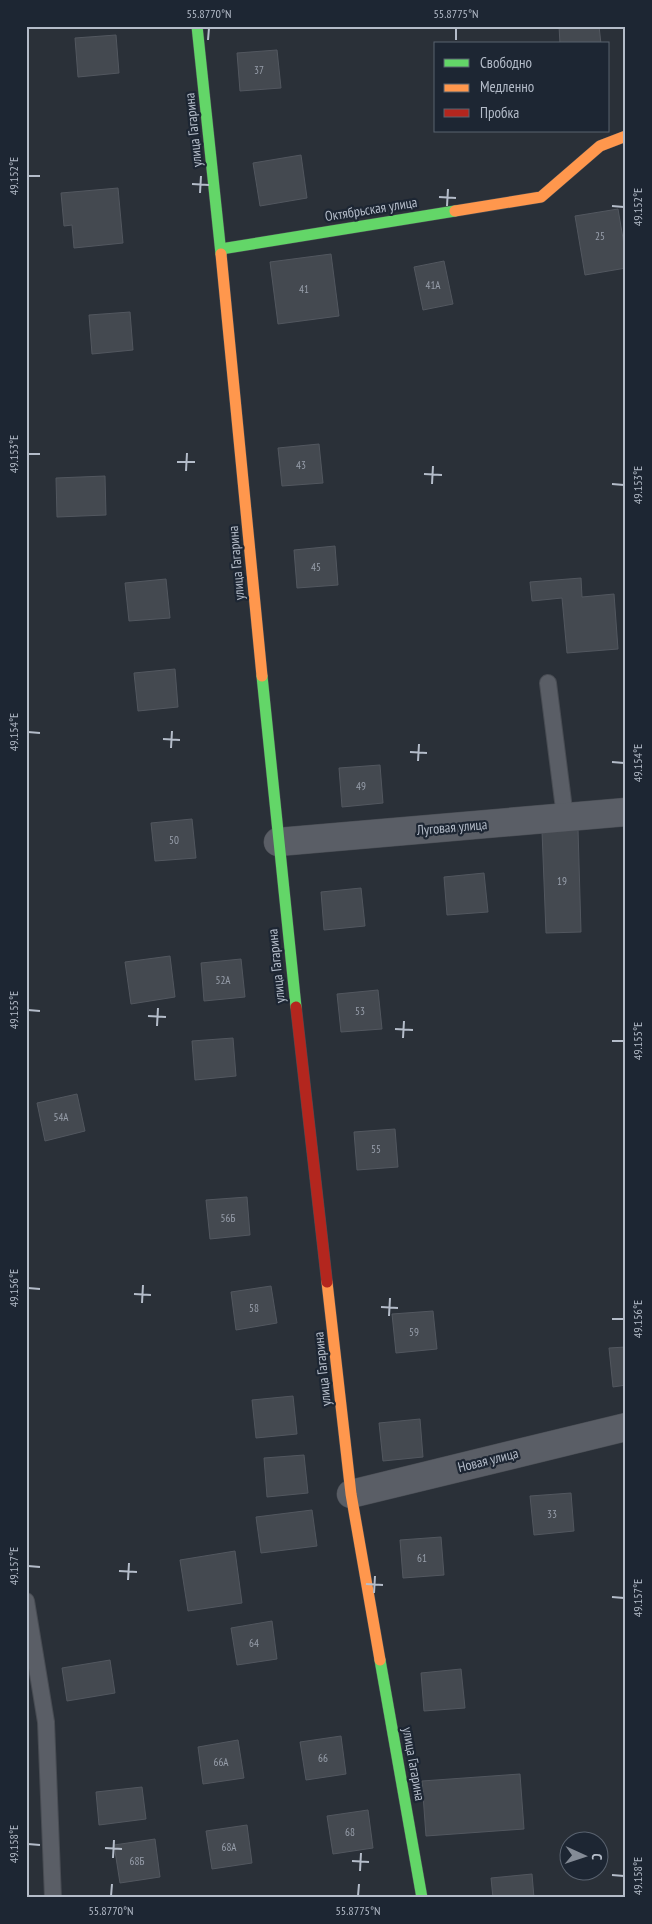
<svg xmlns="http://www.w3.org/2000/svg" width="652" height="1924" viewBox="0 0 652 1924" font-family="'PT Sans Narrow',sans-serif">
  <rect width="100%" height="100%" fill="#2a3038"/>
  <!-- building -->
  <g fill="#444950" stroke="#52575f">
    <polygon points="559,26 599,26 601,44 560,44"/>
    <polygon points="116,35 119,73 78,77 75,38"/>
    <polygon points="277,50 281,88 240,91 237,53"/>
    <polygon points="301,155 307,198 260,206 253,163"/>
    <polygon points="118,188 123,243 74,248 72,225 64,226 61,193"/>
    <polygon points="618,209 626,256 626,268 585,275 575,216"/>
    <polygon points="331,254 339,316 278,324 270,262"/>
    <polygon points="444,261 453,304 423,310 414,267"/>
    <polygon points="130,312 133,350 92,354 89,315"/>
    <polygon points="319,444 323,483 282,486 278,448"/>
    <polygon points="105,476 106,515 57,517 56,478"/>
    <polygon points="335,546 338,585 297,588 294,550"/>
    <polygon points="581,578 582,597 614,594 618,649 567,653 562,598 532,601 530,582"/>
    <polygon points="166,579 170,618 129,621 125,583"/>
    <polygon points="175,669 178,707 138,711 134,673"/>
    <polygon points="380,765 383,803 342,807 339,768"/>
    <polygon points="192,819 196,858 155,861 151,823"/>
    <polygon points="578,829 581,932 546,933 542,831"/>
    <polygon points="484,873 488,912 447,915 444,877"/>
    <polygon points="361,888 365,926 324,930 321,892"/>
    <polygon points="170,956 175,997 131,1004 125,962"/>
    <polygon points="241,959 245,997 204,1001 201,963"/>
    <polygon points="378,990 382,1029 341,1032 337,994"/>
    <polygon points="233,1038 236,1076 195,1080 192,1041"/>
    <polygon points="77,1094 85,1131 45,1141 37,1103"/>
    <polygon points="395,1129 398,1167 357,1170 354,1132"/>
    <polygon points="247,1197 250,1235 210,1239 206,1200"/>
    <polygon points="271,1286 277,1323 236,1330 231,1292"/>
    <polygon points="433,1311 437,1349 396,1353 392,1314"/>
    <polygon points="626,1347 626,1385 613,1387 609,1348"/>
    <polygon points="293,1396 297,1434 256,1438 252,1400"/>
    <polygon points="420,1419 423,1457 383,1461 379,1423"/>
    <polygon points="304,1455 308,1493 267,1497 264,1458"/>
    <polygon points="571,1493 574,1531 534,1535 530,1496"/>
    <polygon points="312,1510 317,1546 261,1553 256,1517"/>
    <polygon points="441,1537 444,1575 403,1578 400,1540"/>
    <polygon points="235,1551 242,1603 188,1611 180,1560"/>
    <polygon points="272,1621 277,1659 237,1665 231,1628"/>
    <polygon points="110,1660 115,1693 67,1701 62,1668"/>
    <polygon points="461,1669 465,1708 424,1711 421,1673"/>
    <polygon points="341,1736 346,1774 306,1780 300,1742"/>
    <polygon points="238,1740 244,1778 203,1784 198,1747"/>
    <polygon points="520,1774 524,1829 426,1836 422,1781"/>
    <polygon points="142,1787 146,1819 99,1825 96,1792"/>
    <polygon points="368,1810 373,1848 333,1854 327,1816"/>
    <polygon points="247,1825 252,1863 212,1869 206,1831"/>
    <polygon points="155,1839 160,1877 120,1883 114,1845"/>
    <polygon points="532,1874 534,1898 493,1898 491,1878"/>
  </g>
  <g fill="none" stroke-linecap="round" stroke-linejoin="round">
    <!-- lane casing -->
    <g stroke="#484c53" stroke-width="18">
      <g id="lane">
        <polyline points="548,683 565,817"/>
        <polyline points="26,1601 46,1722 53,1898"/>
      </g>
    </g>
    <!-- street casing -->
    <g stroke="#484c53" stroke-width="29">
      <g id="street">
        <polyline points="278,842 626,812"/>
        <polyline points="351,1494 626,1427"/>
      </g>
    </g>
    <!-- fast casing -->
    <g stroke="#484c53" stroke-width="12">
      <g id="fast">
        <polyline points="197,26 221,254"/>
        <polyline points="221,249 455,211"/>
        <polyline points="262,676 296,1007"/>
        <polyline points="380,1660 422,1898"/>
      </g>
    </g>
    <!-- slow casing -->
    <g stroke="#484c53" stroke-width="12">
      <g id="slow">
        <polyline points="455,211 541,197 600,146 626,136"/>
        <polyline points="221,254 262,676"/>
        <polyline points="327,1282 351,1494 380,1660"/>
      </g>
    </g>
    <!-- jam casing -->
    <g stroke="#484c53" stroke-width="12">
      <polyline id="jam" points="296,1007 327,1282"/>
    </g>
    <!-- lane -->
    <use href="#lane" stroke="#5a5e66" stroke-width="16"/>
    <!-- street -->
    <use href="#street" stroke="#5a5e66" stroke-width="28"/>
    <!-- fast -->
    <use href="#fast" stroke="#63d668" stroke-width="11"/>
    <!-- slow -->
    <use href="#slow" stroke="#ff974d" stroke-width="11"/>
    <!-- jam -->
    <use href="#jam" stroke="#b3261e" stroke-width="11"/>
  </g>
  <!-- ticks -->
  <path fill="none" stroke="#b4bcc9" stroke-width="2" d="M208 40 209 28M456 40V28M28 176H40M192 184 209 185M200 193 201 176M439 197 456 198M447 206 448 189M612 206 624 207M28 454H40M177 462H195M186 471 187 453M424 474 442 475M432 484 433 466M612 484 624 485M28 732 40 733M163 739 180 740M171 748 172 731M410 752 427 753M418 761 419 744M612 762 624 763M28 1010 40 1011M148 1016 166 1017M157 1026 158 1008M395 1029 413 1030M403 1038 404 1021M612 1041H624M28 1288 40 1289M134 1294 151 1295M142 1303 143 1285M381 1307 398 1308M389 1316 390 1298M612 1319H624M28 1566 40 1567M119 1571 137 1572M128 1580 129 1563M366 1584 383 1585M374 1593 375 1576M612 1597 624 1598M28 1844 40 1845M105 1848 122 1849M113 1858 114 1840M352 1861 369 1862M360 1871 361 1853M612 1875 624 1876M111 1896 112 1884M358 1896 359 1884"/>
  <g text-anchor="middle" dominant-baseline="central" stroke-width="4.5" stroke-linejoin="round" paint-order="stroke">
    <!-- number labels -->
    <g font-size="11" fill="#989fab">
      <text x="259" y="70">37</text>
      <text x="600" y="236">25</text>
      <text x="433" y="285">41А</text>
      <text x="304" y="289">41</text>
      <text x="301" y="465">43</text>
      <text x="316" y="567">45</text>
      <text x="361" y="786">49</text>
      <text x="174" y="840">50</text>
      <text x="562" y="881">19</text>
      <text x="223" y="980">52А</text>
      <text x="360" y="1011">53</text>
      <text x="61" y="1117">54А</text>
      <text x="376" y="1149">55</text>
      <text x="228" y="1218">56Б</text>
      <text x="254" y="1308">58</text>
      <text x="414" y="1332">59</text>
      <text x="552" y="1514">33</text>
      <text x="422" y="1558">61</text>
      <text x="254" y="1643">64</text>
      <text x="323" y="1758">66</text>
      <text x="221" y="1762">66А</text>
      <text x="350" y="1832">68</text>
      <text x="229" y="1847">68А</text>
      <text x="137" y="1861">68Б</text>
    </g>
    <!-- street labels -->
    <g font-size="14" fill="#b4bcc9" stroke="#1d2633">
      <text transform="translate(193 130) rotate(-96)">улица Гагарина</text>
      <text transform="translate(371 209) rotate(-9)">Октябрьская улица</text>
      <text transform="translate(236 563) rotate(-95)">улица Гагарина</text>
      <text transform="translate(452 827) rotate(-5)">Луговая улица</text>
      <text transform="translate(276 966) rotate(-96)">улица Гагарина</text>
      <text transform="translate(322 1369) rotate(-96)">улица Гагарина</text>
      <text transform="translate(488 1460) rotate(-14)">Новая улица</text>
      <text transform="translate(414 1764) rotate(80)">улица Гагарина</text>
    </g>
  </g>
  <!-- border -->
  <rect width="652" height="1924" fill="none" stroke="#1d2633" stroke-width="55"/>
  <!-- legend -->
  <rect x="434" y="42" width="175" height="90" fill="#1d2633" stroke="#59626f"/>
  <rect x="444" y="59" width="25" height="8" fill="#63d668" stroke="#59626f"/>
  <text x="480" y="68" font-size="15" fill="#b4bcc9">Свободно</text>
  <rect x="444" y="84" width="25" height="8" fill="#ff974d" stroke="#59626f"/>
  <text x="480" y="92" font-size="15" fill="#b4bcc9">Медленно</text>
  <rect x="444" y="109" width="25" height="8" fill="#b3261e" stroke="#59626f"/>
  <text x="480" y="118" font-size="15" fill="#b4bcc9">Пробка</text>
  <!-- north arrow -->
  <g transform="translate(584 1856) rotate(93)"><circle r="24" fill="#1d2633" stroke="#59626f"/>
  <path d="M0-4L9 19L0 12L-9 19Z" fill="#848b96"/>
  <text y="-8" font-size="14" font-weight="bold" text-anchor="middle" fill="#b4bcc9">С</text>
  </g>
  <rect x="28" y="28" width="596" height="1868" fill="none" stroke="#b4bcc9" stroke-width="2"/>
  <g font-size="12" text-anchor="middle" fill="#b4bcc9">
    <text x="209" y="18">55.8770°N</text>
    <text x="456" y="18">55.8775°N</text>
    <text transform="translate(14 176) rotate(-90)" y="4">49.152°E</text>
    <text transform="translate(638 207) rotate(-90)" y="4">49.152°E</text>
    <text transform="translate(14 454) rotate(-90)" y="4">49.153°E</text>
    <text transform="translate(638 485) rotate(-90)" y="4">49.153°E</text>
    <text transform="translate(14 732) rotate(-90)" y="4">49.154°E</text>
    <text transform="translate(638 763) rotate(-90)" y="4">49.154°E</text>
    <text transform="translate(14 1010) rotate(-90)" y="4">49.155°E</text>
    <text transform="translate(638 1041) rotate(-90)" y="4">49.155°E</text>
    <text transform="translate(14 1288) rotate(-90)" y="4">49.156°E</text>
    <text transform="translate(638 1319) rotate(-90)" y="4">49.156°E</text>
    <text transform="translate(14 1566) rotate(-90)" y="4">49.157°E</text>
    <text transform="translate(638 1598) rotate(-90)" y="4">49.157°E</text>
    <text transform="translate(14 1844) rotate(-90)" y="4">49.158°E</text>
    <text transform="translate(638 1876) rotate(-90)" y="4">49.158°E</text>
    <text x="111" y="1915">55.8770°N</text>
    <text x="358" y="1915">55.8775°N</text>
  </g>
</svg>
